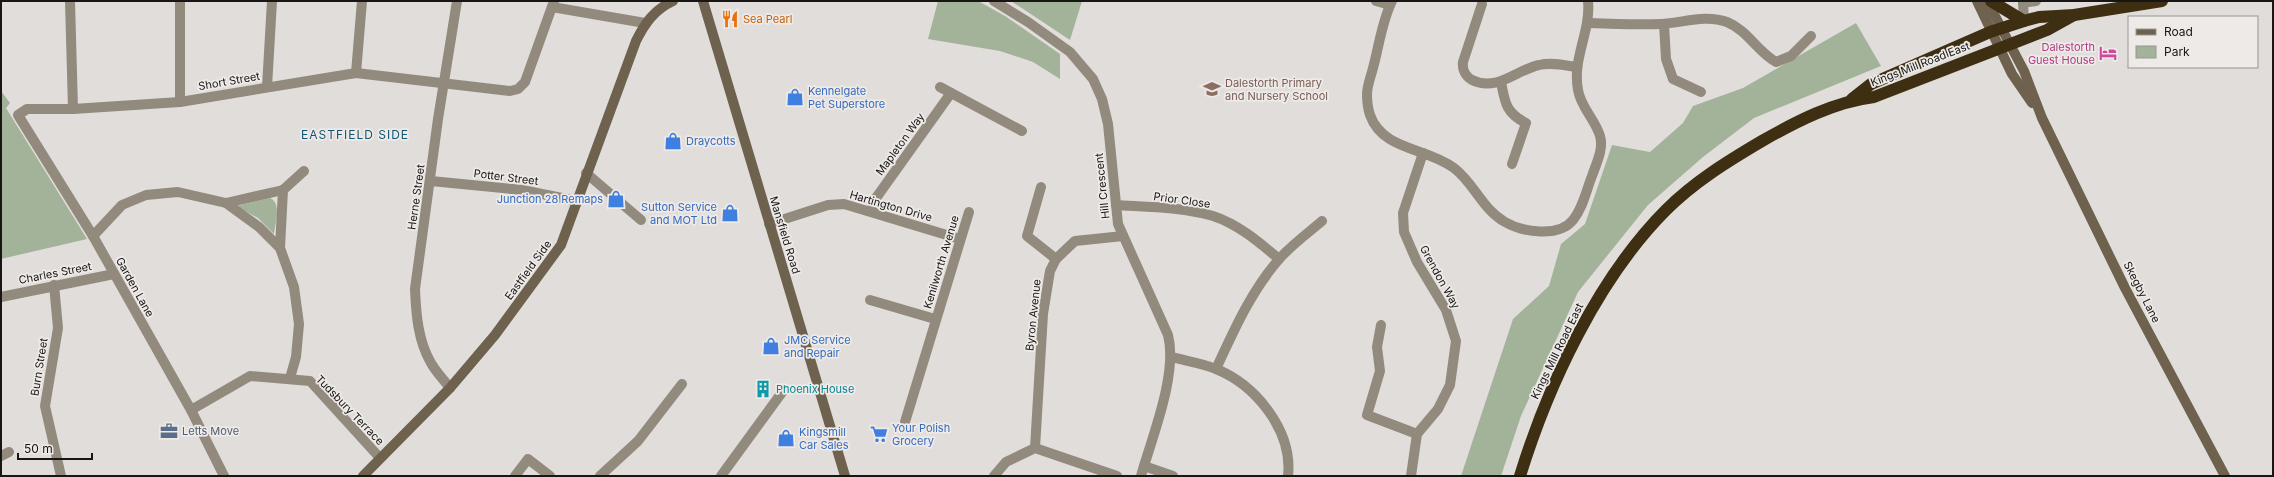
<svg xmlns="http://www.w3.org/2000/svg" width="2274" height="477" viewBox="0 0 2274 477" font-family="Inter,sans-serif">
  <rect width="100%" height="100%" fill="#e1dddb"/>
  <!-- green -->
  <g fill="#a3b39a">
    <polygon points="938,1 978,1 1005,16 1060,54 1060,79 1033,62 1000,51 928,39"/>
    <polygon points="1011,1 1082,1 1070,40"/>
    <polygon points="1856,23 1881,66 1754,118 1703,157 1648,205 1578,292 1521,416 1501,476 1461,476 1513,319 1549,286 1561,244 1585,224 1612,145 1650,152 1683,123 1693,106 1743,88"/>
    <polygon points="1,91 10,103 6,108 87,239 1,259"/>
    <path d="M270 198C282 203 275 224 274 234L258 218 236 206Z"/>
  </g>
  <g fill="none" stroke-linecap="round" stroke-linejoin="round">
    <!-- street -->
    <g stroke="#928a7d" stroke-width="10">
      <polyline points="70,1 73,109"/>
      <polyline points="180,1 180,102"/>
      <path d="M994 1 1028 22 1070 52 1093 79 1102 99 1108 124 1118 224 1168 335C1178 374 1152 437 1141 476"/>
      <polyline points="1376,1 1390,5"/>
      <path d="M1392 1C1382 21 1379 46 1373 68 1371 76 1367 86 1367 94 1367 101 1368 109 1370 115 1383 151 1426 147 1454 168 1474 183 1482 209 1505 222 1522 232 1559 238 1573 220 1583 208 1586 191 1592 176 1596 164 1604 149 1600 136 1595 119 1581 108 1578 90 1572 58 1591 32 1588 1"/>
      <path d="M1482 4 1463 62C1462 69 1465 76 1472 80 1497 92 1516 70 1539 65 1551 62 1564 65 1576 67"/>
      <polyline points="552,7 645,23"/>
      <polyline points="2024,21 2023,3 2036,1"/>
      <path d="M1588 23C1612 24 1637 25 1661 24 1683 23 1705 14 1727 22 1747 30 1758 52 1776 62L1791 56 1811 36"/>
      <polyline points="1664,24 1666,59 1673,79 1701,92"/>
      <polyline points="356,73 362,1"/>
      <path d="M1501 82C1505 103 1506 113 1526 123L1512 164"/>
      <polyline points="267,87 272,1"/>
      <polyline points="940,87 1022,131"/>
      <polyline points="586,173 641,220"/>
      <polyline points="431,181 522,190 577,201"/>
      <polyline points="1041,187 1027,236 1056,259"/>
      <polyline points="226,203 283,190 304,171"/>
      <path d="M1116 205C1148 207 1182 207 1213 216 1238 224 1260 243 1279 259"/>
      <polyline points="871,211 876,198 951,93"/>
      <polyline points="769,224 828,205 844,204 960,239"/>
      <polyline points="93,236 122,205 146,195 178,192 226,203 259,227 280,248 294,287 299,324 296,357 290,378"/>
      <polyline points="280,248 283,190"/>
      <polyline points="54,285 58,328 45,406 61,476"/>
      <polyline points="1,297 114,274"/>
      <polyline points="870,300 935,319"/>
      <polyline points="1381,325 1377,347 1380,371 1367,415 1417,434"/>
      <path d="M1172 357C1186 361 1202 363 1216 369 1256 385 1293 431 1288 476"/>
      <path d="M1216 369C1234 330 1252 289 1281 257 1293 244 1308 233 1322 221"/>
      <path d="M450 388C444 380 436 372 431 363 418 341 416 314 415 289L438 119 457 1"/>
      <polyline points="191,410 250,376 310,381 380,458"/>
      <polyline points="905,422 969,212"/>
      <polyline points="1035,448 1043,314 1050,271 1056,259 1075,241 1123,236"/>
      <polyline points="1,456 9,452"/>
      <polyline points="1144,466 1173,476"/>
      <polyline points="224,476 191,410 93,236 18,115 27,109 73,109 180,102 356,73 510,91 518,89 525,82 554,1"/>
      <polyline points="515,476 528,459 550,476"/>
      <polyline points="600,476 638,441 682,384"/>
      <polyline points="721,476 783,391"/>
      <polyline points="994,476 1006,462 1035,448 1117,476"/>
      <polyline points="1411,476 1417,434 1438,409 1450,385 1456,341 1446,310 1417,262 1404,232 1403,213 1423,153"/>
    </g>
    <!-- secondary -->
    <g stroke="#6e624f" stroke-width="10">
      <polyline points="703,1 845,476"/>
      <polyline points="1977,1 2012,74 2032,103"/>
      <polyline points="1987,1 2024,71 2042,118 2125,288 2225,476"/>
      <path d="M363 476 450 388 495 335 561 245 636 41C645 23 654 10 673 1"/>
    </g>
    <!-- highway -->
    <g stroke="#3e2f13" stroke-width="12">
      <polyline points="1991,1 2024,21"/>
      <polyline points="1852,99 1871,84 1990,32 2024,21 2039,17 2074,15 2162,1"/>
      <path d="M1520 476C1548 385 1598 278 1666 210 1694 182 1728 161 1762 141 1797 121 1834 102 1874 97L2047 30 2074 15"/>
    </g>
  </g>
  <!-- icons -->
  <defs>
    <g id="restaurant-bare" transform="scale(1.38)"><path d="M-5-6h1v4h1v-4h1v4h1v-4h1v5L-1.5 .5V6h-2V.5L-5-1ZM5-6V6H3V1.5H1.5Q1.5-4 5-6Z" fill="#e8710a" stroke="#eeeae8" stroke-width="2.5" paint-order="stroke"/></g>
    <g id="hotel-bare" transform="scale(1.38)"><path d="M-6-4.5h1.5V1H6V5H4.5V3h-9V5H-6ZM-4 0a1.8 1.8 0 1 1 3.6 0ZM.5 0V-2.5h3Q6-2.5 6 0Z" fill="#d1479c" stroke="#eeeae8" stroke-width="2.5" paint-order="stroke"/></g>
    <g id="school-bare" transform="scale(1.38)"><path d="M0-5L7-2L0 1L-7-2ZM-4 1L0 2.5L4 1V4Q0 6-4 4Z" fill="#8d6e63" stroke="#eeeae8" stroke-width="2.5" paint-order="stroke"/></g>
    <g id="shop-bare" transform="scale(1.38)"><path d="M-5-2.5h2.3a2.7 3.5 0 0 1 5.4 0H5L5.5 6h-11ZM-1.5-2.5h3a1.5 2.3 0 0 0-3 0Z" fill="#3f7fe0" stroke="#eeeae8" stroke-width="2.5" paint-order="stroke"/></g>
    <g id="building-bare" transform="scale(1.38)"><path d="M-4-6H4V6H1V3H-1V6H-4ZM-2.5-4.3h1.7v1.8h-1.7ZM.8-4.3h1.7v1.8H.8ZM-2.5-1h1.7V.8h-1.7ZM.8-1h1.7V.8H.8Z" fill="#0f9aa8" stroke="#eeeae8" stroke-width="2.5" paint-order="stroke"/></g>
    <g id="office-bare" transform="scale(1.38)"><path d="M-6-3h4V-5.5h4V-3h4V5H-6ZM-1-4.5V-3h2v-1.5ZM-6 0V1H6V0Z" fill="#5c6f8a" stroke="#eeeae8" stroke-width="2.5" paint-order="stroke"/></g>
    <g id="supermarket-bare" transform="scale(1.38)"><path d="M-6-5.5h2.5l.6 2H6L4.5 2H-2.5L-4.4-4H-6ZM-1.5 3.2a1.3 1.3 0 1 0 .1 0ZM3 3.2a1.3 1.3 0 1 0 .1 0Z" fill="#3f7fe0" stroke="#eeeae8" stroke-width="2.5" paint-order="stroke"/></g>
  </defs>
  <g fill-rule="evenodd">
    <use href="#restaurant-bare" x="730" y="19"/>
    <use href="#hotel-bare" x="2108" y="53"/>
    <use href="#school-bare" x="1212" y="89"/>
    <use href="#shop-bare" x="795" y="97"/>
    <use href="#shop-bare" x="673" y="141"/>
    <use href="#shop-bare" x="616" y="199"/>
    <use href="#shop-bare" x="730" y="213"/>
    <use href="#shop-bare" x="771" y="346"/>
    <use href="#building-bare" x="763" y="389"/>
    <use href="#office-bare" x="169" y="431"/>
    <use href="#supermarket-bare" x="879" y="434"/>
    <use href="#shop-bare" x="786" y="438"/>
  </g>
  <g text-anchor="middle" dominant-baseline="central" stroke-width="3.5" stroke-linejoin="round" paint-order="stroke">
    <!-- food labels -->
    <g font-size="11" fill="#c56008" stroke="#eeeae8" text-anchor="start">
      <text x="743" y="19">Sea Pearl</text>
    </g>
    <!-- hotel labels -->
    <g font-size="11" fill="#b23c85" stroke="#eeeae8" text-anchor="end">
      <text x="2095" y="47">Dalestorth<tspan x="2095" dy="13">Guest House</tspan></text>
    </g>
    <!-- street labels -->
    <g font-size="11" fill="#171615" stroke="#eeeae8">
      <text transform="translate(1920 64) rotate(-21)">Kings Mill Road East</text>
      <text transform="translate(229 81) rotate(-10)">Short Street</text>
      <text transform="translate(900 144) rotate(-54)">Mapleton Way</text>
      <text transform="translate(506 177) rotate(7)">Potter Street</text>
      <text transform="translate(1102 186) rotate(-96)">Hill Crescent</text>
      <text transform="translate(416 197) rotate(-82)">Herne Street</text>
      <text transform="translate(1182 200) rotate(8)">Prior Close</text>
      <text transform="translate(891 206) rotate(16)">Hartington Drive</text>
      <text transform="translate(785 235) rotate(73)">Mansfield Road</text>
      <text transform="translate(941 262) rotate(-73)">Kenilworth Avenue</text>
      <text transform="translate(528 270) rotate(-54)">Eastfield Side</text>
      <text transform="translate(55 273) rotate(-11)">Charles Street</text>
      <text transform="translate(1440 277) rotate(61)">Grendon Way</text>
      <text transform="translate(135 287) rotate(61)">Garden Lane</text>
      <text transform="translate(2142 292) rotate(63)">Skegby Lane</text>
      <text transform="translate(1033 315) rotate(-84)">Byron Avenue</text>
      <text transform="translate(1557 351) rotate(-64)">Kings Mill Road East</text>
      <text transform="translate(39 367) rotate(-81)">Burn Street</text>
      <text transform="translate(350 410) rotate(46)">Tudsbury Terrace</text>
    </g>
    <!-- education labels -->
    <g font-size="11" fill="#785e54" stroke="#eeeae8" text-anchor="start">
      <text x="1225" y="83">Dalestorth Primary<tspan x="1225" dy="13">and Nursery School</tspan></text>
    </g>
    <!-- shop labels -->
    <g font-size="11" fill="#366cbe" stroke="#eeeae8" text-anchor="start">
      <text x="808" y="91">Kennelgate<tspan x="808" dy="13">Pet Superstore</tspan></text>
      <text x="686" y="141">Draycotts</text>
      <text x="603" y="199" text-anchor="end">Junction 28 Remaps</text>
      <text x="717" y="207" text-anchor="end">Sutton Service<tspan x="717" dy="13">and MOT Ltd</tspan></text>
      <text x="784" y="340">JMC Service<tspan x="784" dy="13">and Repair</tspan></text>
      <text x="892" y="428">Your Polish<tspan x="892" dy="13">Grocery</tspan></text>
      <text x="799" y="432">Kingsmill<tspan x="799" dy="13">Car Sales</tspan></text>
    </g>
    <!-- culture labels -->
    <g font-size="11" fill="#0d838f" stroke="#eeeae8" text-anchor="start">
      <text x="776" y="389">Phoenix House</text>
    </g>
    <!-- service labels -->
    <g font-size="11" fill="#4e5e75" stroke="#eeeae8" text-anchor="start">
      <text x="182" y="431">Letts Move</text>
    </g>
    <!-- neighbourhood labels -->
    <g font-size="12" letter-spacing="1" fill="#125673" stroke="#eeeae8">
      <text x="355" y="134">EASTFIELD SIDE</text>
    </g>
  </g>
  <!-- border -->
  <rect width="2274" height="477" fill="none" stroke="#171615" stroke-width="4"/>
  <!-- legend -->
  <rect x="2128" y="16" width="130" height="52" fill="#eeeae8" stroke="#989594"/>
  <rect x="2136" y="29" width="20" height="6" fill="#6e624f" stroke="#989594"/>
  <text x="2164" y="36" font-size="12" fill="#171615">Road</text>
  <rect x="2136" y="46" width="20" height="12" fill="#a3b39a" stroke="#989594"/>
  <text x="2164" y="56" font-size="12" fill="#171615">Park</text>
  <!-- scale -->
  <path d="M18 453v6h74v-6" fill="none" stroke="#171615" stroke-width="2"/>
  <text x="24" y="453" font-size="12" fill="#171615" stroke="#eeeae8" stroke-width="3" paint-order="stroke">50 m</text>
</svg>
